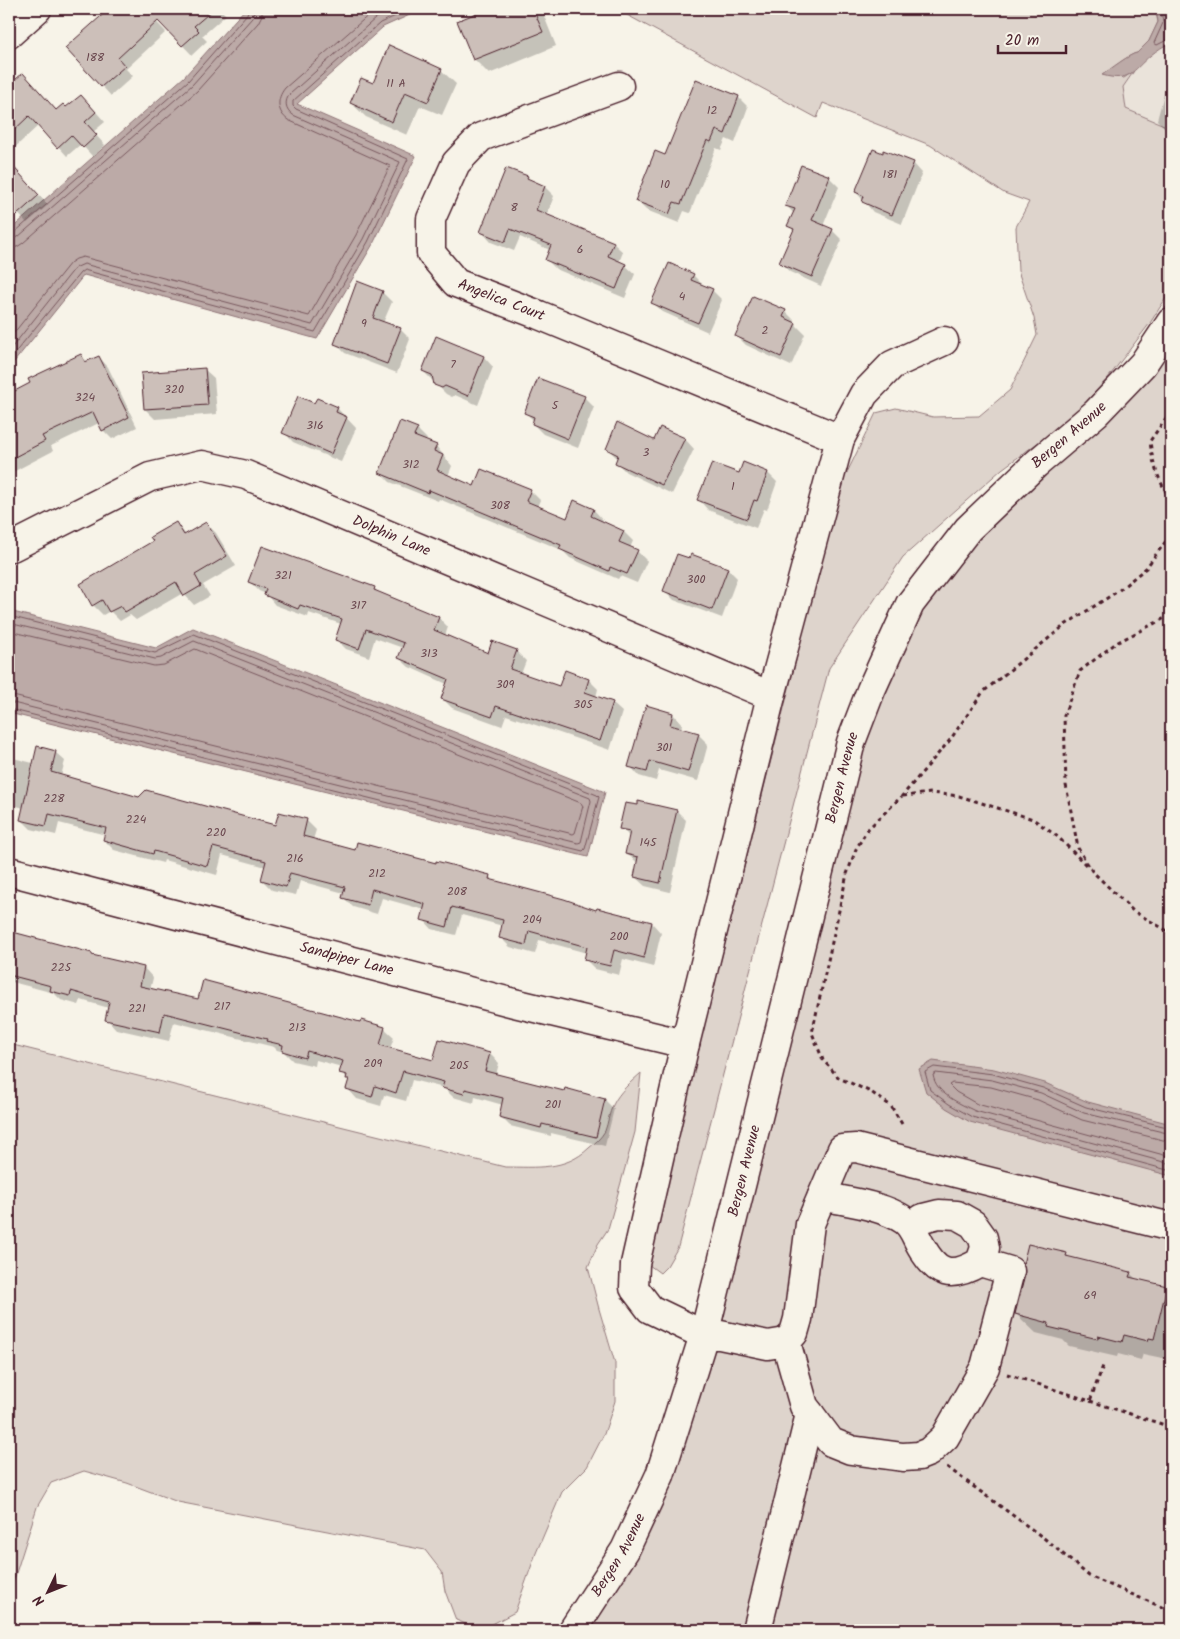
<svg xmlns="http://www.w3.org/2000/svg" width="1180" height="1639" viewBox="0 0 1180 1639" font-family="Kalam,sans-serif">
  <rect width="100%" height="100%" fill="#f7f3e8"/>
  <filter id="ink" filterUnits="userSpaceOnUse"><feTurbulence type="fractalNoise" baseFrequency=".02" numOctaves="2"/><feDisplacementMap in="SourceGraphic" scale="10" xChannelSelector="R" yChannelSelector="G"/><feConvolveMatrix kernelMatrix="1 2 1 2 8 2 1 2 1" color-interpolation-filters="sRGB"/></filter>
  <g filter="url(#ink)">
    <!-- built -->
    <polygon fill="#eae3da" points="1171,42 1171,128 1126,109 1123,87 1134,71 1152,54"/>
    <!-- green -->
    <g fill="#ded4cc" stroke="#947a7c">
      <path d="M616 9H1155L1158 22 1149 41 1137 53C1131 53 1110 70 1103 75L1124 78 1134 71 1123 87 1126 109 1171 128V290L1150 323 1108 378 1070 419 1002 469 903 557 829 668 678 1247 667 1266 660 1273 645 1262 839 489 876 413 896 408 933 417 979 416 1010 390 1037 335 1034 318 1018 271 1016 227 1029 202 1004 193 930 145 823 103 817 118Z"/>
      <polygon points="1171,322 1171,1630 573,1630 660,1475 851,742 910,604"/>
      <path d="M9 1044 505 1167C536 1167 565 1171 589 1148 595 1143 601 1138 605 1131 608 1123 609 1113 613 1105 619 1092 631 1082 641 1073L635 1132 608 1229 598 1244 588 1267 599 1309 615 1363V1401L604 1434 587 1467 562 1492 536 1553 515 1612 481 1630 456 1620 445 1591 442 1572 425 1550 178 1502 127 1483 84 1471 51 1483 37 1507 9 1595Z"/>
    </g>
    <!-- water -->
    <g fill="#bcaaa7" stroke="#8e7275">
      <polygon points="245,9 423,9 383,27 297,104 416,156 373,244 317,339 84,275 14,362 9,366 9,231 184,77"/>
      <path d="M1156 9H1171V42C1164 46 1157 50 1151 55 1132 71 1130 83 1102 75 1109 70 1131 53 1137 53L1149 41 1158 22Z"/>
      <polygon points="9,611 156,648 193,628 605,792 588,857 9,713"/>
      <polygon points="933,1061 994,1069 1045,1083 1088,1102 1171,1124 1171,1176 970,1122 946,1108 926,1092 919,1069"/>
    </g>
    <!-- shadow -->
    <g fill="#0003">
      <polygon points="99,9 144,9 166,32 126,69 133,76 111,96 67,48 105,15"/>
      <polygon points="156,9 220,9 226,15 202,36 207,41 192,55 152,13"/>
      <polygon points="490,9 537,9 544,16 556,46 489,74 474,59 459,21"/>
      <polygon points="441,70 456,84 442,115 420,106 407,135 366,117 351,103 373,84"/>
      <polygon points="23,74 57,111 90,105 105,122 93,132 105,145 93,157 81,144 67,156 39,125 9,153 9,87"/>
      <polygon points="1168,79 1171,80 1171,131 1166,129 1157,120"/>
      <polygon points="738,97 748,107 735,143 726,139 721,150 716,148 690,213 684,211 679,223 646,210 636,200"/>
      <polygon points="9,162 48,205 27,223 12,207 9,209"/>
      <polygon points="913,163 922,173 902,224 873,212 856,192"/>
      <polygon points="527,177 531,181 545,187 554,196 547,215 613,243 623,252 619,262 625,265 635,274 625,298 556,269 546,259 550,250 520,237 514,251 491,242 482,232"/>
      <polygon points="829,177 839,187 823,226 832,230 842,240 821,286 790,272 780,263 794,231 789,226 794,214 786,205"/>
      <polygon points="693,275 703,285 702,286 712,290 722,300 708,332 663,312 653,303"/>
      <polygon points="382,292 392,302 383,323 400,329 410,339 397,373 345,353 335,343"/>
      <polygon points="785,311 795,321 794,323 805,334 791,366 746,345 737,336"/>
      <polygon points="437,338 484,357 493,367 478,405 455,395 452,397 446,394 423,371"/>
      <polygon points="81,356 88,362 99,357 108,367 137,427 112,439 103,430 99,423 51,446 53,451 9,474 9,395"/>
      <polygon points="204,369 214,378 217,414 155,419 145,409"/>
      <polygon points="584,397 594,407 578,448 543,434 533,424 534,421 526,413"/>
      <polygon points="315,405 337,408 356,428 341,462 293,442 284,432"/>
      <polygon points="661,428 685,439 694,449 672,494 626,472 616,462 618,459 607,448 655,441"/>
      <polygon points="417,429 427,439 425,442 436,446 452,466 448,476 475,488 530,490 540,500 537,507 567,519 575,502 594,510 603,520 602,522 624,532 633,541 630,548 637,551 647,561 637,583 620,576 618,579 570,558 562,550 439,499 438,501 390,482 380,472"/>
      <polygon points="768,473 777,482 767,510 764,509 756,528 708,510 699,500 739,474"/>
      <polygon points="176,523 186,535 206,523 216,533 236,566 203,585 210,596 194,605 183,593 136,620 130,615 120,621 110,611 103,615 93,605 81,585 155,542"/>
      <polygon points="728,569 737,578 722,618 674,600 665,591"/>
      <polygon points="250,582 374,588 379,593 439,618 448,627 445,636 488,654 516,651 526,661 521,674 560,688 565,672 589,680 598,689 596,697 612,703 622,712 610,750 506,715 502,726 452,708 442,698 447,684 409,667 399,658 403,648 375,638 369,657 346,649 336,639 341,624 309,613 308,617 275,605 266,594 259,591"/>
      <polygon points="673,714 682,724 681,729 698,734 708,744 698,781 659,770 656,781 639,776 630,766"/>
      <polygon points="55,752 65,761 61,776 139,798 276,826 306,820 316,830 313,840 356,851 489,876 494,882 597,911 598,910 652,923 661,933 653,967 623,959 619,975 595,969 585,959 587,953 539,940 535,954 510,947 500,937 503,926 462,915 456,935 432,929 423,919 425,910 382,898 377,914 353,907 343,897 344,893 300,881 296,895 272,890 262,880 266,867 222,855 217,875 164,860 163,863 114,850 104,840 106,835 59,823 56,835 31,829 21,819 24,808 9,804 9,757 33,763"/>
      <polygon points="677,811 686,820 670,892 645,886 635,877 638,863 626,853 630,837 621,828"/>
      <polygon points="9,933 91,954 94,956 144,968 153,978 150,990 199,1001 384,1028 394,1037 390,1049 434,1062 490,1054 499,1063 496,1075 565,1092 605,1100 614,1109 605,1146 551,1133 551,1136 510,1126 500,1116 503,1105 475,1097 474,1103 453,1097 444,1088 412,1080 406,1101 384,1095 381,1106 357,1099 348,1089 350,1081 341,1072 342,1067 316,1060 315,1066 293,1061 284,1052 277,1050 274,1047 174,1022 169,1041 116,1029 107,1019 109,1008 81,1000 79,1005 61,1000 54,993 12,982 9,994"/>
      <polygon points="1066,1254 1070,1258 1130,1273 1137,1280 1166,1287 1171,1292 1171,1357 1168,1356 1167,1359 1143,1354 1141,1360 1118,1354 1117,1357 1069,1346 1063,1340 1036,1333 1016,1314"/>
    </g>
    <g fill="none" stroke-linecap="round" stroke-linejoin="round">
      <!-- shore -->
      <g stroke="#78575d" stroke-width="1">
        <polyline points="1161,9 1163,23 1154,43 1157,45 1171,38"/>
        <polyline points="9,234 14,233 188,81 247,14 249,9"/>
        <polyline points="9,240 18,237 192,85 252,18 255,9"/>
        <polyline points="9,248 17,247 23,243 197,91 258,23 262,15 262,9"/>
        <path d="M9 339 70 263 76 259 83 257 309 316 356 235 390 166 288 120C277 112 276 99 285 88L371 13 379 9"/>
        <path d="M9 351 75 268 84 264 312 325 363 239 400 162 293 115C285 109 284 101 290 94L376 18 396 9"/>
        <polyline points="9,360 80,273 84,270 315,332 368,242 408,159 296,109 293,106 293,101 380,23 411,9"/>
        <polyline points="9,616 155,653 194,634 597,795 599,797 585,849 583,851 9,709"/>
        <polyline points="9,623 155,659 161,658 194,641 590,798 591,801 581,842 578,843 9,702"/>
        <polyline points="9,631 154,666 164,665 195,649 581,803 583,806 575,833 573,834 9,695"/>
        <polyline points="1171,1128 1086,1107 1043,1088 993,1074 934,1067 925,1072 930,1090 949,1104 972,1117 1171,1171"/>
        <path d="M1171 1134 1084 1113 1041 1093 992 1080 936 1073 933 1075C936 1094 959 1103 975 1111L1171 1164"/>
        <polyline points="1171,1142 1082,1120 1038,1100 991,1087 952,1083 949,1085 956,1092 977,1104 1171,1157"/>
      </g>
    </g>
    <!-- building -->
    <g fill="#ccbfb9" stroke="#4a1f2b">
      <polygon points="109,9 214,9 194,26 199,31 182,46 158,21 118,58 125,66 101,87 65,48"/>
      <polygon points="487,9 533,9 543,32 473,60 457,21"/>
      <polygon points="389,45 442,69 428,102 405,92 392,122 350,103 361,78 373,83"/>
      <polygon points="23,73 56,110 63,104 66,107 81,95 96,112 85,122 97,135 83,148 71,135 57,148 29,116 9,135 9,85"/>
      <polygon points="696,79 739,96 725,134 716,130 711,142 707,140 681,204 674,202 669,214 635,201 655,151 665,155"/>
      <polygon points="873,149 883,153 883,150 914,162 892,215 862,202 864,196 855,192"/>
      <polygon points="9,162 39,195 17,215 9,205"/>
      <polygon points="801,165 830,176 812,220 833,229 812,277 779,263 794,229 787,226 795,209 785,206"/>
      <polygon points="506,168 528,176 527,178 545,186 536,210 614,242 608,256 626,264 616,289 545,260 551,245 510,229 505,242 480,232"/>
      <polygon points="669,263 694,274 691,280 713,289 698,323 651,303"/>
      <polygon points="357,281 383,291 373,318 401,328 387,364 334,344"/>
      <polygon points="753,296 786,310 783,317 796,323 781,357 735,336"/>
      <polygon points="436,336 484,356 468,396 445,386 442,388 434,385 432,375 422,371"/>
      <polygon points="81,354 85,362 99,356 129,417 102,431 93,412 42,436 45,441 9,460 9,394 30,383 28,379"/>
      <polygon points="205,368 208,405 144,409 141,373"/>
      <polygon points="538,378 585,396 568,439 532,424 534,417 524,413"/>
      <polygon points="298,396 314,403 317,398 338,407 336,412 347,417 331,454 282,433"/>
      <polygon points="400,421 418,428 414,436 437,445 434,451 443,455 437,470 474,486 481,469 531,489 526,501 567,518 574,500 594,509 591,516 624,531 619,542 638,550 627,574 610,567 609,571 559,549 561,545 429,490 428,493 379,473"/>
      <polygon points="617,422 654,440 660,427 685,438 662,485 615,463 618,455 606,449"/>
      <polygon points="743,462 768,472 757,501 754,500 747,519 697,500 712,463 739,473"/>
      <polygon points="176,522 184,535 206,522 227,556 195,575 201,586 184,596 176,582 125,612 121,606 109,612 102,600 92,606 80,584 153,541 150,537"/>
      <polygon points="262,546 375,587 374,590 439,617 434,630 488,653 492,641 517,650 510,669 559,686 565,670 589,679 585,692 613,702 600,741 496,706 492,717 441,699 448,679 398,658 404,643 366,629 359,649 335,640 342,619 300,605 298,609 264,595 266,589 248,582"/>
      <polygon points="677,554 689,558 691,554 728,568 712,610 663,591"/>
      <polygon points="646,705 673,713 670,725 699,733 688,772 650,761 647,772 628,767"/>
      <polygon points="37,746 56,751 51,772 139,797 146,790 275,825 279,812 307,819 303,836 355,850 357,842 436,863 436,861 490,875 489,879 564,899 596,910 597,908 652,922 644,958 614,950 610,966 584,960 587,947 529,931 526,945 499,938 503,920 452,907 447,927 421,920 425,904 372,889 368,905 342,898 345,887 290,873 286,887 261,880 266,861 213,847 207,866 154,851 153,854 103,840 106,828 49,814 46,826 20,820"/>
      <polygon points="638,801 677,810 660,883 634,877 638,857 625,854 630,831 619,829 625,803 638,805"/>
      <polygon points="9,931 92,953 92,955 144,967 140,986 198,999 203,980 360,1022 361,1020 385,1027 380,1045 433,1060 439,1039 490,1053 485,1071 564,1091 565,1088 605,1099 596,1137 542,1124 541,1128 499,1117 503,1098 465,1089 464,1094 442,1088 444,1082 403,1071 396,1093 375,1086 372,1097 346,1089 349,1079 346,1079 347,1075 339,1073 343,1061 307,1051 305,1058 282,1051 283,1045 266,1041 267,1039 164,1013 160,1032 105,1020 109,1002 71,991 70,996 50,991 51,986 9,975"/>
      <polygon points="1028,1244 1067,1253 1066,1256 1131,1272 1129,1277 1167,1286 1154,1339 1149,1338 1148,1341 1124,1335 1122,1342 1098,1336 1098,1339 1048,1327 1049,1323 1015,1314 1025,1275 1023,1264"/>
    </g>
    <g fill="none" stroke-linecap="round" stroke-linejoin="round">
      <!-- minor casing -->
      <g stroke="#4a1f2b" stroke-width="31">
        <g id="minor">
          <polyline points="9,34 37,9"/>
          <path id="s1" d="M619 86 481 137 456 163 431 219V253L456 283 539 315 840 439"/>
          <polyline points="944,341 892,365 864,394 840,439 771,696 685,1044 635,1264 634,1288 650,1309 704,1335 720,1335 768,1345 786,1342 804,1406 831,1442 851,1450 903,1457 919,1456 929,1452 945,1437 985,1367 1010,1271 980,1262"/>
          <path id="s2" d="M12 547 150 477 202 465 246 475 771 696"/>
          <path id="s3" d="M9 871 514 1003 685 1044"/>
          <path d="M822 1196C849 1202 881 1205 904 1220 913 1226 915 1236 921 1246 937 1275 951 1279 980 1262L985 1248 983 1238 973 1224 957 1215 939 1214 923 1218 911 1227"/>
          <polyline points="786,1342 794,1333 798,1319 810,1224 842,1149 856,1148 1171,1227"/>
          <polyline points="757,1630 810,1414"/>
        </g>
      </g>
      <!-- major casing -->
      <g stroke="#4a1f2b" stroke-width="31">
        <g id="major">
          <path id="s4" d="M573 1630 625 1550 660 1475 704 1335 851 742 871 690 910 604 968 529 1036 464 1096 413 1143 364 1171 322"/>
        </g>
      </g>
      <!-- path -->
      <g stroke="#4a1f2b" stroke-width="3" stroke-dasharray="4 4" stroke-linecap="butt">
        <path d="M1171 411 1150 441C1153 467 1158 478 1171 501"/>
        <polyline points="1171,615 1116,643 1080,671 1064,715 1066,785 1078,848 1092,871 1133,911 1171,933"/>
        <polyline points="903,796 931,793 959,796 1033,819 1058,837 1087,866"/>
        <polyline points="902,1124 891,1106 871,1092 839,1078 823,1060 812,1033 847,874 856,849 868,829 902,796 950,740 983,692 1065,625 1118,591 1146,568 1166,541 1171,526"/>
        <polyline points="1007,1374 1090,1401 1103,1366"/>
        <polyline points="1090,1401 1171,1427"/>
        <polyline points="947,1467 1045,1539 1089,1576 1171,1611"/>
      </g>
      <!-- minor -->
      <use href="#minor" stroke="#f7f3e8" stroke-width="28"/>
      <!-- major -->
      <use href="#major" stroke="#f7f3e8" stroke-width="28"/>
    </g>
  </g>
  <g text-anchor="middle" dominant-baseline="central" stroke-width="4" stroke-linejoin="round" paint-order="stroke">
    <!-- number labels -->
    <g font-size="12" fill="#6a474e">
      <text x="95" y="57">188</text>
      <text x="396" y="83">11 A</text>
      <text x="712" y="110">12</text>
      <text x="890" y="174">181</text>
      <text x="665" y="184">10</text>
      <text x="514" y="207">8</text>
      <text x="580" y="249">6</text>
      <text x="682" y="296">4</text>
      <text x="364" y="323">9</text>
      <text x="765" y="330">2</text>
      <text x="453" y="364">7</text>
      <text x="174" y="389">320</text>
      <text x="85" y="397">324</text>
      <text x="555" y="405">5</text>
      <text x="315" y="425">316</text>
      <text x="646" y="452">3</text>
      <text x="411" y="464">312</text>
      <text x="733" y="486">1</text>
      <text x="500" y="505">308</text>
      <text x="283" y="575">321</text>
      <text x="696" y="579">300</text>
      <text x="358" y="605">317</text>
      <text x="429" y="653">313</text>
      <text x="505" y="684">309</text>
      <text x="583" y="704">305</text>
      <text x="664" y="747">301</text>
      <text x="54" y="798">228</text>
      <text x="136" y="819">224</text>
      <text x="216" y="832">220</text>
      <text x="648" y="842">145</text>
      <text x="295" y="858">216</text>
      <text x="377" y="873">212</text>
      <text x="457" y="891">208</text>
      <text x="532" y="919">204</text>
      <text x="619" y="936">200</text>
      <text x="61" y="967">225</text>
      <text x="222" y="1006">217</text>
      <text x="137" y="1008">221</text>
      <text x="297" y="1027">213</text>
      <text x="373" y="1063">209</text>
      <text x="459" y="1065">205</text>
      <text x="553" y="1104">201</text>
      <text x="1090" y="1295">69</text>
    </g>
    <!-- street labels -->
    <g font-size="15" fill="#4a1f2b" stroke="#f7f3e8">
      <text stroke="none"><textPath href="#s1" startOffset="366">Angelica Court</textPath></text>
      <text stroke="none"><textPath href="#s4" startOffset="1319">Bergen Avenue</textPath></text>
      <text stroke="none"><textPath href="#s2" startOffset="411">Dolphin Lane</textPath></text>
      <text stroke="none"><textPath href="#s4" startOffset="899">Bergen Avenue</textPath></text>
      <text stroke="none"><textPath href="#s3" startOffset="349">Sandpiper Lane</textPath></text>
      <text stroke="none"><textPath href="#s4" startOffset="494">Bergen Avenue</textPath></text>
      <text stroke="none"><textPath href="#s4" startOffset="88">Bergen Avenue</textPath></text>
    </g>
  </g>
  <!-- margin -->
  <rect width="1180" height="1639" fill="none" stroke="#f7f3e8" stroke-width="30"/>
  <rect x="15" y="15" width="1150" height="1609" fill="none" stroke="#4a1f2b" stroke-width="2" filter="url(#ink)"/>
  <!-- north arrow -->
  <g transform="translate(48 1592) rotate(227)" stroke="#f7f3e8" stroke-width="4" paint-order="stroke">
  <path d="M0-4L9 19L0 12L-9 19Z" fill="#4a1f2b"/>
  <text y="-8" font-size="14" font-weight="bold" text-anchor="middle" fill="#4a1f2b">N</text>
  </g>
  <!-- scale -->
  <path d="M998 45v8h68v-8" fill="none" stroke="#4a1f2b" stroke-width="2.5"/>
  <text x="1005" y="45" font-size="15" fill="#4a1f2b" stroke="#f7f3e8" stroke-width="4" paint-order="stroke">20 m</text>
</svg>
